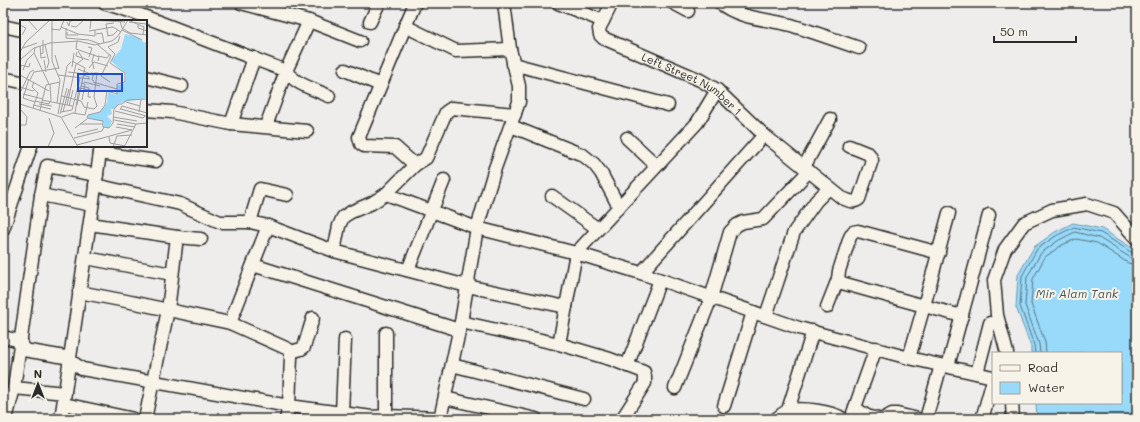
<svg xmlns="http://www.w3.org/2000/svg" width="1140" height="422" viewBox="0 0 1140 422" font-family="Mali,sans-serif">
  <rect width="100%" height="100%" fill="#eeedec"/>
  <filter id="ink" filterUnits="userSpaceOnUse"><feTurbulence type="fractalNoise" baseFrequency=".025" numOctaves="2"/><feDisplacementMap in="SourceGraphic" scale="8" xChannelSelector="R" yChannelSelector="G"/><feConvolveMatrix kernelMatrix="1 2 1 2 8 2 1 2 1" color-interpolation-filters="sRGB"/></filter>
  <g filter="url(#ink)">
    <!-- water -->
    <polygon fill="#99dafa" stroke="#6d94a7" points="1073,223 1102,229 1137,251 1137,419 1037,419 1036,403 1121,403 1121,353 1031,353 1031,347 1016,307 1018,275 1034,247 1055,232"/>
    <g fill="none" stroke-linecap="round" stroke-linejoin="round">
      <!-- shore -->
      <g stroke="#57717e" stroke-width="1">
        <polyline points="1035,353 1034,345 1020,306 1022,276 1037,249 1056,236 1074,227 1101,233 1134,254 1137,254"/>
        <polyline points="1040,353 1039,344 1025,305 1027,277 1041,253 1059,240 1075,232 1099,238 1131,258 1137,259"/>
        <polyline points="1046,353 1045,342 1031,304 1033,279 1045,257 1062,245 1076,239 1097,243 1128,263 1137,265"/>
      </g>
      <!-- minor casing -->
      <g stroke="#2b2b2b" stroke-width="15">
        <g id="minor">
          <polyline points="104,3 133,12 286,71 266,126"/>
          <polyline points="241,3 309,21 360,41"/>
          <polyline points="415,3 359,137 361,144 364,146 395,147 415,165"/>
          <polyline points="558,3 603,21"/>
          <path id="s1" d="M612 3 599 29 600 35 603 38 700 80 717 90 764 135 842 198C848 200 853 204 859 199L872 160 869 154 849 146"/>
          <polyline points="673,3 688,11"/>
          <path d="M720 3C739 19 768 19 791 25 813 32 836 40 859 48"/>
          <path d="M309 21 286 71C296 85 314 89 329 96"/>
          <polyline points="370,22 379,3"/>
          <polyline points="3,26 21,30"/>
          <polyline points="405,26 456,51 510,49"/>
          <polyline points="513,64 668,105"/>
          <polyline points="345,70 380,85"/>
          <polyline points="146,77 182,86"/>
          <polyline points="3,78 21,82"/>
          <polyline points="146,110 172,112 231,124 307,131"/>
          <polyline points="231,124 254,58"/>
          <polyline points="511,126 583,155 594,164 601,173 619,207"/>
          <polyline points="627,138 656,165"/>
          <polyline points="100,153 156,161"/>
          <polyline points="804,167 830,119"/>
          <polyline points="95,185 180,204 220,222 250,222 268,226 334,251 467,286 566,307"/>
          <polyline points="386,194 477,228 576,253 641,273 799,328 909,358 993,377"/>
          <polyline points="41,195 92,205"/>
          <polyline points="552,196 598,229"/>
          <polyline points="949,213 924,306 962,316"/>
          <polyline points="250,222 260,189 287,195"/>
          <polyline points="90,224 177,237 168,310 145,419"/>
          <polyline points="3,229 31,146"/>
          <polyline points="177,237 201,239"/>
          <polyline points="334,251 339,226 343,217 351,212 372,203 386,194 415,165 426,158 446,112 452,108 515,114"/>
          <polyline points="86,258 172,274"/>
          <polyline points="253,265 459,330"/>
          <polyline points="408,270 444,180"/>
          <polyline points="641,273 764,135"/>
          <polyline points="79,292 126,301 230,323 288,349 291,352 291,357 289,406 286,419"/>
          <polyline points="827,307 838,279"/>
          <polyline points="766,316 794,232 816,201 829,188"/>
          <polyline points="461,322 559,344 610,359 644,372 645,377 645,383 622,419"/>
          <polyline points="230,323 268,226"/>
          <polyline points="3,337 21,341 24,350 65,357 82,369 289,406 342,413 372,417 386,416 441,418"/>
          <polyline points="559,344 576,253 697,123 717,90"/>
          <polyline points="291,352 301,349 304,347 313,318"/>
          <polyline points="1007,353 997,315 994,280 1005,249 1024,223 1052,210 1087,204 1114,213 1137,239"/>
          <polyline points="909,358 924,306 842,283 838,279 839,271 850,237 853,232 858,231 939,253"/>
          <polyline points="452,365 584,399"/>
          <polyline points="627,366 660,280"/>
          <polyline points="948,366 989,215"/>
          <polyline points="977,373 990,323"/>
          <polyline points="14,388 65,393"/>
          <polyline points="675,388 711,298 730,232 737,225 743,222 763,219 809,171"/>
          <polyline points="445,398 536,419"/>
          <polyline points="1012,403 1013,419"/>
          <polyline points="64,404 134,419"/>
          <polyline points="724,406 753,312"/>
          <polyline points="855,408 867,416 878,419"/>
          <polyline points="788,410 813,331"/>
          <polyline points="342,413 345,339"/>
          <polyline points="853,413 876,348"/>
          <polyline points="386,416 386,333"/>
          <polyline points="6,419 14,388 41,195 47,166 97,175"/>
          <polyline points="61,419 101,146"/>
          <polyline points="440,419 461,322 477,228 495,168 519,102 519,86 510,49 504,3"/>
          <path d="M776 419C780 416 785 411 790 410 803 408 832 411 843 419"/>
          <polyline points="883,419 892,414 897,414 918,419"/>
          <polyline points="926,419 941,365"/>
          <polyline points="982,419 993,380"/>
        </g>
      </g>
      <!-- minor -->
      <use href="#minor" stroke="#f7f3e8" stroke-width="12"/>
    </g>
  </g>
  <g text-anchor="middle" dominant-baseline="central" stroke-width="4" stroke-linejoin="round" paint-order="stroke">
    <!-- street labels -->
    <g font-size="11" fill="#2b2b2b" stroke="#f7f3e8">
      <text stroke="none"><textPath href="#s1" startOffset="140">Left Street Number 1</textPath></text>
    </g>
    <!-- water labels -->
    <g font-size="12" font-style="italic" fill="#46575f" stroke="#f7f3e8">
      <text x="1077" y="293">Mir Alam Tank</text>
    </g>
  </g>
  <!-- overview -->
  <g transform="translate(20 20)">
    <rect width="127" height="127" fill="#eeedec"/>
    <path d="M105 14 120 18 124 23 127 21V78L99 83 95 89H91L92 94 87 96 92 101 89 108 84 107V102L68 98V95L80 92 87 83 88 72 96 75 97 66 105 63 106 54 91 41 101 29Z" fill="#99dafa"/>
    <path fill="none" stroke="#a09f9f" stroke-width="1" d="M8 0 17 10M32 0V41L40 60 37 83M108 0 124 7 123 14M100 1 102 8 110 13 127 15M47 2 49 6 50 1 57 0M109 2 126 4M0 5 6 8 2 15M118 5V8L127 11M51 6 56 7 64 0M41 7 58 14 75 16V10M46 8V18L69 20 80 24M31 9 40 10 44 0M70 9 71 0 105 2M102 10 122 20M69 11 93 7 101 12M47 12V15H58M76 14 82 13 84 23M87 16 93 15 98 10M88 16 86 4 94 3M100 16 98 22 88 27 95 34 90 43 105 53V62L97 64V74L87 71 85 85 80 92 68 95 67 98 83 101V107L89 108 93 103 94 89 99 84H102L107 80 127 79M57 21 56 29 79 37 78 41M25 25 29 42 27 48M78 25 91 36 81 56 90 62M20 26 21 38 26 37M68 27 72 28 69 37M3 28 17 23M15 28 14 33 29 64M0 32 6 22 30 0M57 32 56 36 69 40M21 34 23 33V20M74 34 72 41 74 49M35 35 39 49M78 36 87 38 90 34M0 40 14 28 30 23 58 21 75 25 92 21 98 16 108 0M24 40 26 52M52 41 65 48 57 85M57 44 63 39 58 31M0 45 9 47 10 43M52 47 54 33M69 48 74 42 88 46M58 49 71 54 72 52M3 50 7 40 14 33M48 52 58 53 69 57 68 59M0 55 29 71M38 55 70 59M9 59 3 78 15 82M10 60 14 52 39 48M74 61 72 60 74 53H78M64 62 80 66M73 62 97 69M61 63 65 64 62 80M30 64 31 81M61 66 69 68 68 77H71M0 67 13 71 15 69M59 68 75 71M1 71 10 52 14 50M3 74 23 79M42 76 61 81 64 87 74 89 77 86 74 77 77 53M22 80 52 86M15 81 29 84 30 81M106 82 120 86M0 84 41 97 58 127M19 84 32 86M13 85 31 89M47 85 56 44M49 86 53 70M13 88 18 73 12 67 14 62M0 89 7 97 6 105H0M101 89 126 96M20 90 26 65 40 62M100 90 102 86 127 93M95 91 123 98 125 96M41 92 52 90 60 58M43 92 49 69M119 92 121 80M55 93 59 68M38 94 47 46 51 42M40 94 47 68M42 97 53 93 65 95 68 82M93 97 117 101M94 100 116 104M60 104H83M97 104 115 107M96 107 112 110M55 108 67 99M113 110 116 104 127 103M57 114 78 109M89 117 90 123 105 126M54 118 82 111 84 107M57 125 112 110M28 127 34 113 29 98M93 127 97 116 112 115M104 127 113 110"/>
    <path fill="#1d4ed8" fill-opacity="0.15" stroke="#1d4ed8" stroke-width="2" d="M58 54H102V71H58Z"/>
    <rect width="127" height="127" fill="none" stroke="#2b2b2b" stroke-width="2"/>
  </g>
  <!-- margin -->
  <rect width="1140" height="422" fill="none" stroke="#f7f3e8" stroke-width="16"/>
  <rect x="8" y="8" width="1124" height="406" fill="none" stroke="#2b2b2b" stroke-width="1.5" filter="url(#ink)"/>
  <!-- legend -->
  <rect x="992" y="352" width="130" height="52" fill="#f7f3e8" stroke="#a5a39c"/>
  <rect x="1000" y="365" width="20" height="6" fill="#f7f3e8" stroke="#a5a39c"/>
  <text x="1028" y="372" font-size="12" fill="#2b2b2b">Road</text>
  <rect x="1000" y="382" width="20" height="12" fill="#99dafa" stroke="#a5a39c"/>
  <text x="1028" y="392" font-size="12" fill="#2b2b2b">Water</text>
  <!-- north arrow -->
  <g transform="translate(38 384)" stroke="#f7f3e8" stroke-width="3" paint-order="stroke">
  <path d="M0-3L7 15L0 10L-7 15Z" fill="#2b2b2b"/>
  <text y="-6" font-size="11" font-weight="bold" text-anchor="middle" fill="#2b2b2b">N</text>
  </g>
  <!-- scale -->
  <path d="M994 36v6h82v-6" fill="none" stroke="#2b2b2b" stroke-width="2"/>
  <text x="1000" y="36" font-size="12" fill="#2b2b2b" stroke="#f7f3e8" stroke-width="3" paint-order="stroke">50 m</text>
</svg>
